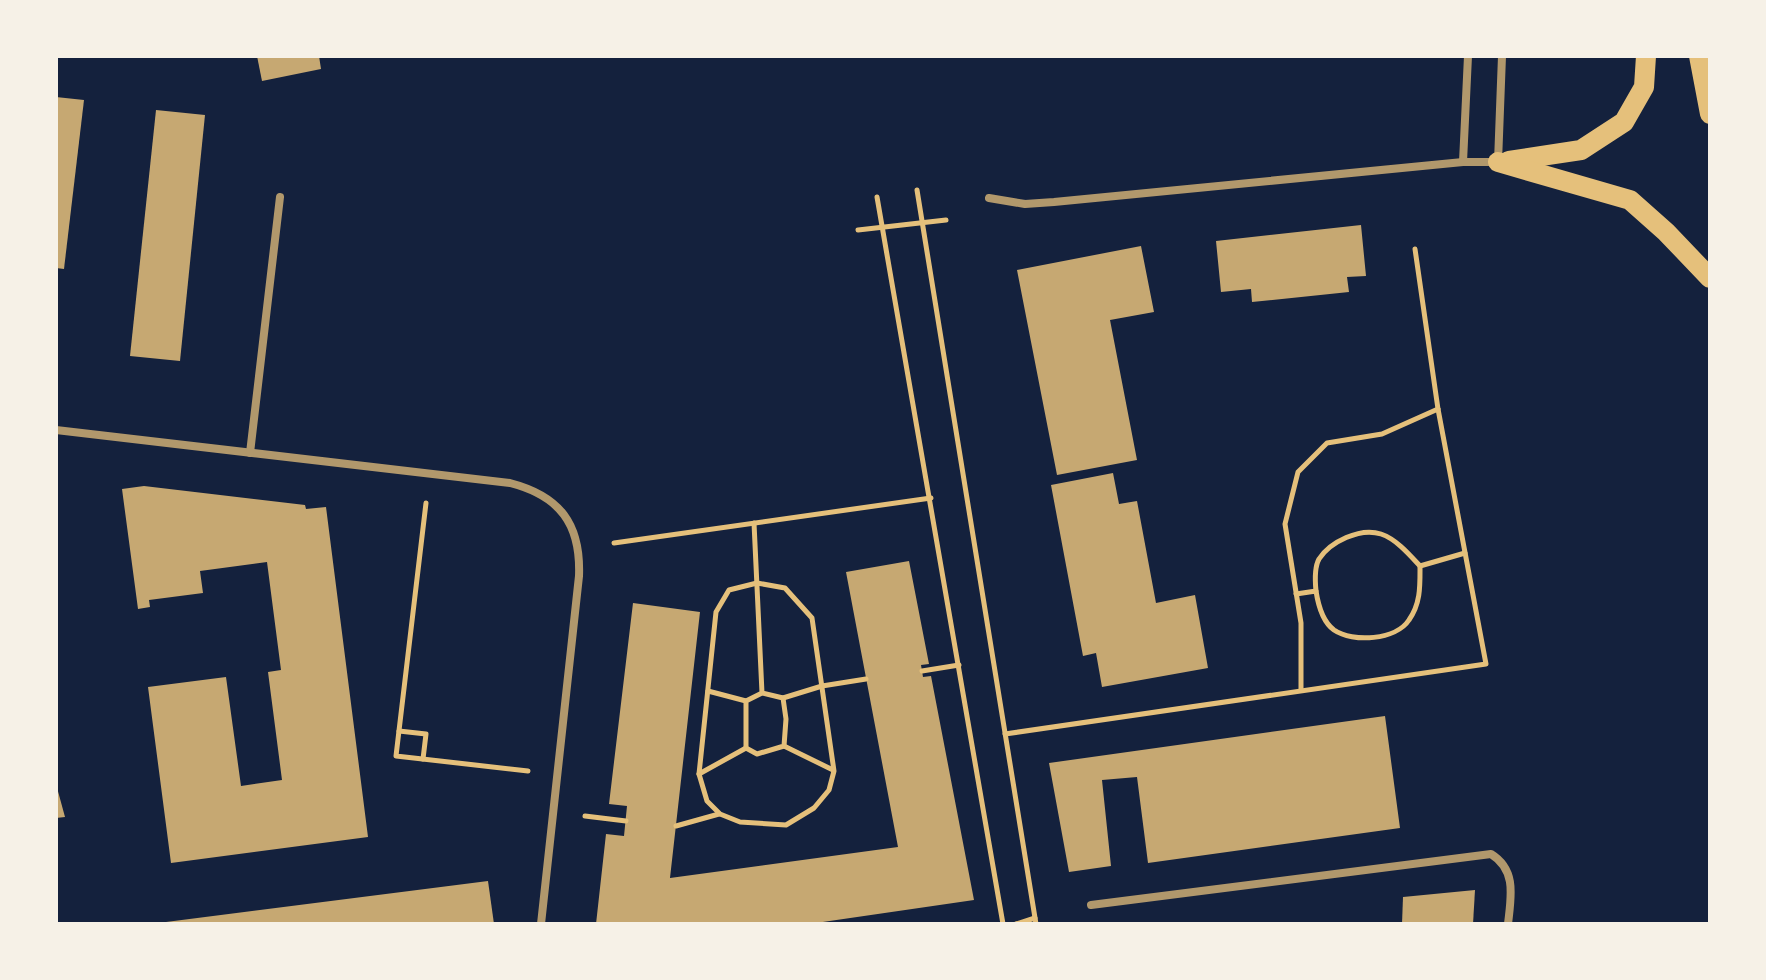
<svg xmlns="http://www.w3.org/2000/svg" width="1766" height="980" viewBox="0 0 1766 980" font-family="'Times New Roman',serif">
  <rect width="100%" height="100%" fill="#14213d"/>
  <!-- building -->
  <g fill="#c6a872">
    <polygon points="257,56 319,56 321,69 262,81"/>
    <polygon points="56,97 84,100 64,269 56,268"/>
    <polygon points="156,110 205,115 180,361 130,356"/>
    <polygon points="1361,225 1366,276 1347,277 1349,292 1252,302 1251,289 1221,292 1216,241"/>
    <polygon points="1141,246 1154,312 1110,320 1137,460 1057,475 1017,270"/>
    <polygon points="1113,473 1119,504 1137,501 1156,603 1195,595 1208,668 1102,687 1096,653 1083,656 1051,485"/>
    <polygon points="144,486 305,505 306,509 326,507 368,837 171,863 148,687 226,677 241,786 282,780 268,672 281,670 267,562 200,571 203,593 149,600 150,607 138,609 122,489"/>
    <polygon points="909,561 929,664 921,665 923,677 931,676 974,900 809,924 596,924 606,834 624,836 627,806 609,804 633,603 700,612 670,878 898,847 846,572"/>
    <polygon points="1385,716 1400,828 1148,863 1137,777 1102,780 1111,866 1069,872 1049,763"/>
    <polygon points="56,784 65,817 56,818"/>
    <polygon points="488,881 494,924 166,924 166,922"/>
    <polygon points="1475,890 1473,924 1402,924 1403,897"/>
  </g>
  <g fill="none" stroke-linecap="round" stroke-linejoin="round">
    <!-- path -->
    <g stroke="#e5c07b" stroke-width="5">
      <polyline points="917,190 1036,924"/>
      <polyline points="877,197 1003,924"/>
      <polyline points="858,230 946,220"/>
      <polyline points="426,503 396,756 528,771"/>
      <polyline points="754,523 762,693 746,701 746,748 757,754 784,746 786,719 783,698 762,693"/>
      <polyline points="614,543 931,498"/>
      <polygon points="757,583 785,588 812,618 834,771 829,790 814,808 786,825 740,822 720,814 707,801 699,774 716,612 729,590"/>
      <path d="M1316 591C1315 581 1314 568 1319 559 1330 542 1360 527 1381 534 1396 539 1409 554 1420 566"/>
      <path d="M1296 594 1316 591C1318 604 1323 622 1334 630 1353 643 1396 640 1409 620 1421 603 1420 585 1420 566L1465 553"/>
      <polyline points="922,671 959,665"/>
      <polyline points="1301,690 1301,623 1285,524 1298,472 1327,443 1382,434 1438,409"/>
      <polyline points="708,691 746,701"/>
      <polyline points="783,698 822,686 866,679"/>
      <polyline points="399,731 426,734 423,759"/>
      <polyline points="1005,734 1486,664 1438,409 1415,249"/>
      <polyline points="784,746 833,770"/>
      <polyline points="699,774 746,748"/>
      <polyline points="585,816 626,821"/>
      <polyline points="676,826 719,814"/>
      <polyline points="1016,924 1035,918"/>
    </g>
    <!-- minor -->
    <g stroke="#b1986c" stroke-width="8">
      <polyline points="1463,162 1468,56"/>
      <polyline points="989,198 1025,204 1054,202 1463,162 1498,162 1502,56"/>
      <path d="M56 430 510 483C560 496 581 524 579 576L541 924"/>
      <polyline points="250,453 280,197"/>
      <path d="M1091 905 1491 854C1517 870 1511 897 1508 924"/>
    </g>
    <!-- primary -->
    <g stroke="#e5c07b" stroke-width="20">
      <polyline points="1699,56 1710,114"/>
      <polyline points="1509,161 1581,150 1624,122 1644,87 1646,56"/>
      <polyline points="1498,162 1630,200 1666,232 1710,278"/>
    </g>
  </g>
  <!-- border -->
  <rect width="1766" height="980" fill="none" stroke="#f6f1e7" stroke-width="116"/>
</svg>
